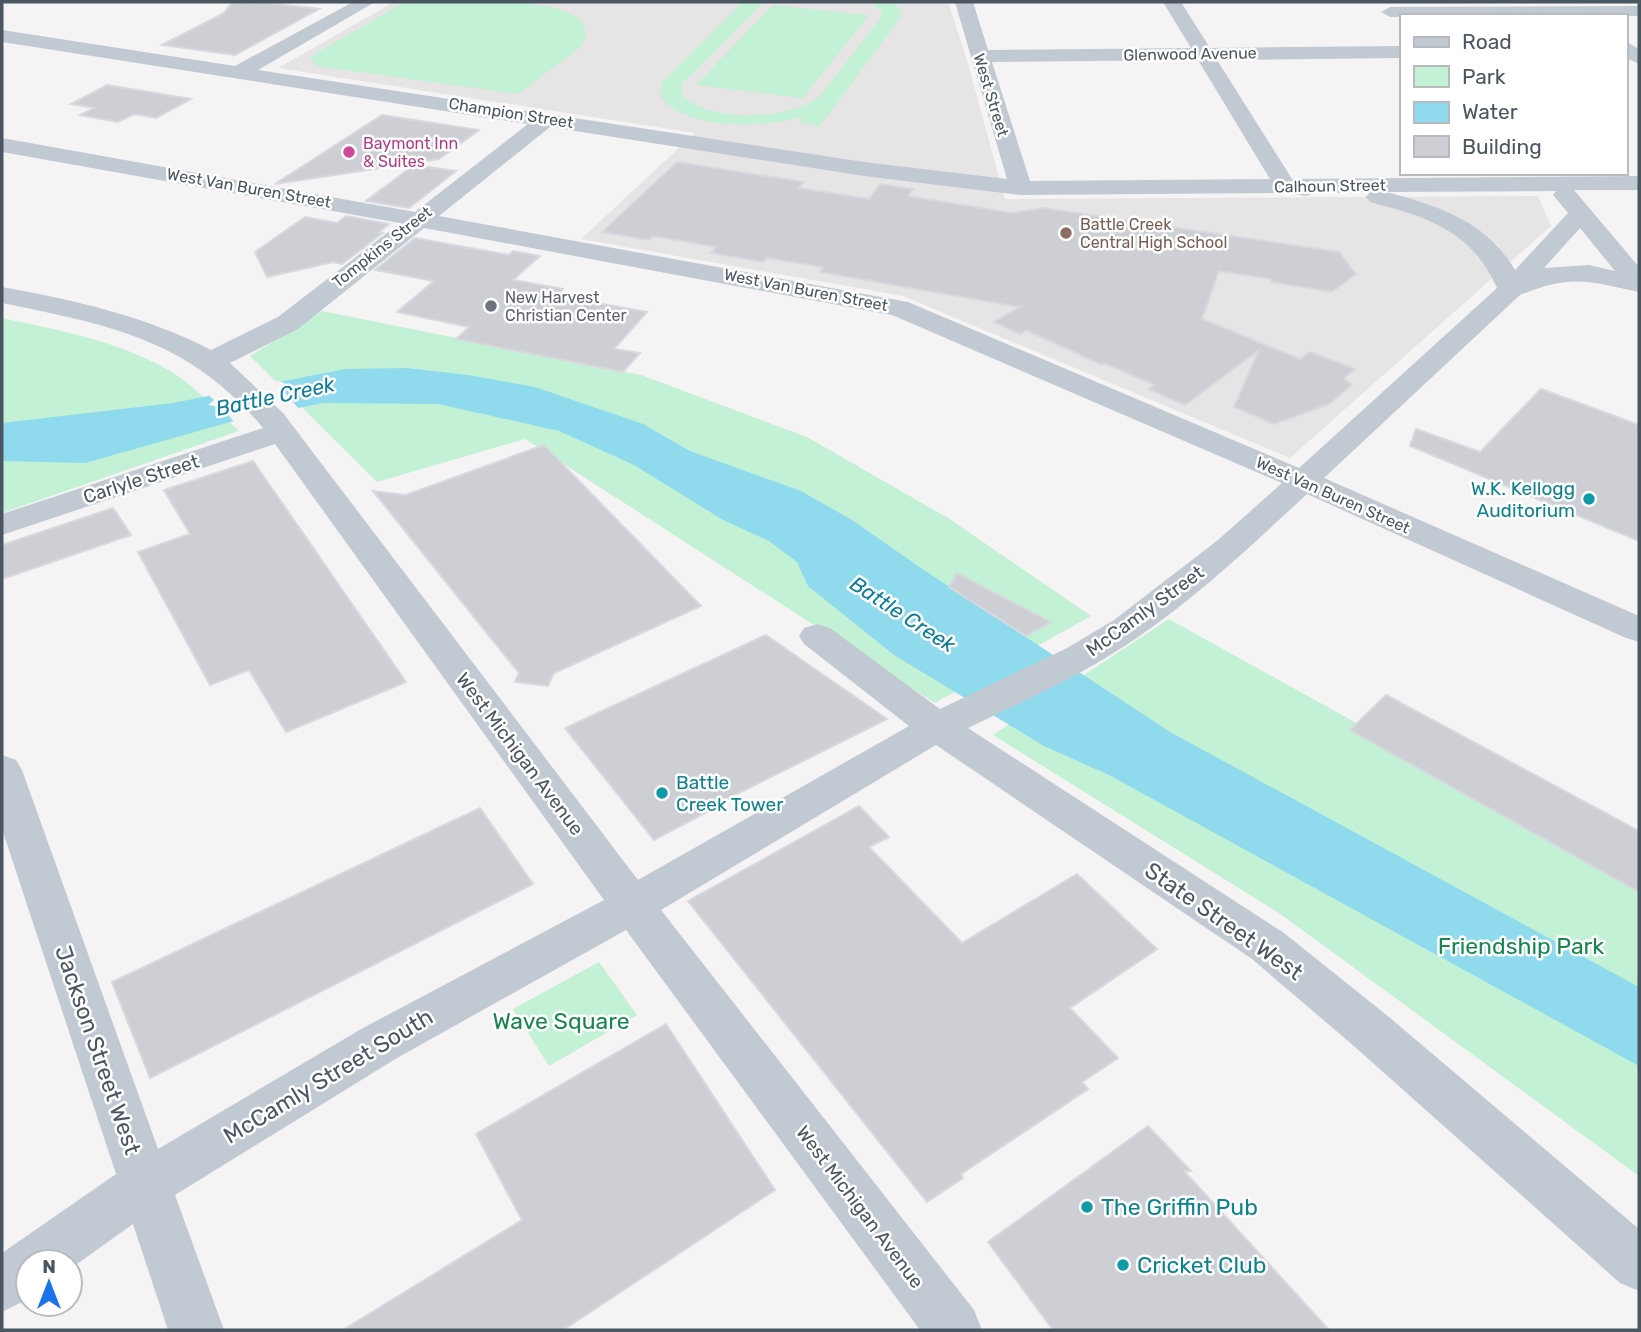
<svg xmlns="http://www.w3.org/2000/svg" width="1641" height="1332" viewBox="0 0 1641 1332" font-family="Rubik,sans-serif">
  <rect width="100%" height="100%" fill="#f5f3f3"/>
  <!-- education -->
  <polygon fill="#e6e4e5" points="394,2 948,2 966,57 1005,199 1538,196 1551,226 1290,458 903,296 581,239 695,133 278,68"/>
  <!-- green -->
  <g fill="#c3f1d5">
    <path d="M405 2C429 2 453 2 477 2 504 2 606 0 582 46L518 94 316 66 310 57Z"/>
    <path d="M743 2H764L682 84V95C711 123 786 120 818 98L881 18 882 11 871 2H893L900 9 901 17 820 126 800 123 804 117C764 127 687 132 660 96L662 82Z"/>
    <polygon points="773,5 869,15 803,98 696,85"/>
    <polygon points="322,311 641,375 807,437 948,518 1091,616 935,703 525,439 377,482 250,356"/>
    <path d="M2 318C61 331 122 341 175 374 198 389 219 413 239 431L2 513Z"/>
    <polygon points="1169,619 1639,880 1639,1176 1279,913 993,735"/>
    <polygon points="599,962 637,1015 549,1066 513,1009"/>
  </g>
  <!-- water -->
  <polygon fill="#90daee" points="406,368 468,375 535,387 643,424 690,451 801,491 852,520 921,568 1170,732 1639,987 1639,1066 1109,775 1044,746 894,655 808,586 797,562 769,541 723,520 634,465 559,431 438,404 323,403 234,421 85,463 2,461 2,423 173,403 345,369"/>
  <!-- pier -->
  <polygon fill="#f5f3f3" points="270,379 285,383 281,388 299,409 236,424 221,407 208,405 214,400 206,393"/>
  <!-- building -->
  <g fill="#cdcfd5" stroke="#d7d9de" stroke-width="2">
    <polygon points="259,2 319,9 235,55 162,45 224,13 231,4"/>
    <polygon points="107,85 191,99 156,118 134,114 118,122 80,115 95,108 71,104"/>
    <polygon points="382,115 479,130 439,159 275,184"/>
    <polygon points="677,162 804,182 799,188 869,199 880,184 913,189 908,196 1012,213 1044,208 1339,252 1356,274 1332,292 1271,282 1272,279 1219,271 1202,319 1300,359 1310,352 1355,369 1344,378 1352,385 1329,404 1274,424 1234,407 1259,350 1185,405 1148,389 1155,385 1104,363 1102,365 1026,330 1020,334 994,322 1020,307 820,272 823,267 767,258 763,262 711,253 716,247 653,236 649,240 602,232"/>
    <polygon points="414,165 456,171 409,208 366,201"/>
    <polygon points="346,216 389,224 379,232 383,233 342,264 333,262 267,277 255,252 305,217 337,223"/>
    <polygon points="415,238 509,255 513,251 540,256 513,280 563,289 557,296 647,312 614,349 640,353 623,372 456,339 469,327 397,312 434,281 375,270"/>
    <polygon points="1541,389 1639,425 1639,541 1410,446 1416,429 1480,452"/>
    <polygon points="544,445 701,606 554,673 548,686 515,682 519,673 373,491 406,495"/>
    <polygon points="253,461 406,682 286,732 249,670 210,685 138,552 190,534 164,490"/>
    <polygon points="113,508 131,535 2,579 2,545"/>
    <polygon points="957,573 1051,622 1026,636 949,587"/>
    <polygon points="766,635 887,719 717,804 718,806 654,840 565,728"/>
    <polygon points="1386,695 1639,831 1639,892 1350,730"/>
    <polygon points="859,806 889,837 869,847 962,943 1077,874 1157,949 1070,1008 1118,1058 1082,1082 1088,1089 961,1174 963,1178 927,1202 688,901"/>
    <polygon points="480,808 533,884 150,1078 112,982"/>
    <polygon points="666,1024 775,1190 563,1330 343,1330 522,1220 476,1134"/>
    <polygon points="1148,1126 1191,1171 1184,1171 1329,1330 1053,1330 988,1242"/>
  </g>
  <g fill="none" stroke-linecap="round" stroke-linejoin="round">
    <!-- minor -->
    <g fill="#c1cad2" fill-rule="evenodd">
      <path d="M353 2H375L258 70 864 162 1007 179 955 2H973L988 50 1191 48 1163 2H1181L1210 48 1401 46V58L1217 60 1292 179 1639 176V190H1574L1639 267V292C1588 281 1571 274 1520 295L1324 478 1639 616V642L1626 638 1307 494C1253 544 1199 595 1138 637 1085 674 1025 700 968 728L1284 933 1389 1017 1639 1229V1291L1620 1283 1355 1047 1252 959 936 745 661 910 974 1310 982 1330H920L626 930 397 1058 175 1195 224 1330H168L133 1224 70 1269V1262H28V1299L2 1312V1253L116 1174 2 829V755L16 760 22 770 158 1149 363 1028 604 900 275 444 2 535V514L263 428C189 339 109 325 2 303V287C74 300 146 316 211 350L278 317 400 223 2 152V138L415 212 528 124 2 42V30L235 66ZM1198 60 1270 179 1030 181 992 62ZM550 127 864 176 1021 195 1282 193 1306 196 1315 193 1370 192 1366 197 1370 202C1427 217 1471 230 1497 288L1299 468 908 302 439 216ZM1556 191 1553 195 1568 213 1515 270C1486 221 1439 206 1386 192ZM424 228 892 315 1282 483 1218 540 1114 620 1067 648 940 709 830 628 817 624 804 628 799 636 804 644 909 726 638 880 283 413 230 363 298 329ZM1580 228 1615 271 1589 265 1544 268Z"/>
      <polygon points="1639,6 1639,16 1390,17 1381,12 1390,7"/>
      <polygon points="1625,41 1639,49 1639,64 1625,57"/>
    </g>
  </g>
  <!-- markers -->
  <circle fill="#d1479c" stroke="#fff" stroke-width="2.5" cx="349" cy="152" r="7"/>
  <circle fill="#8d6e63" stroke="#fff" stroke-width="2.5" cx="1066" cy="233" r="7"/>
  <circle fill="#6b7280" stroke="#fff" stroke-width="2.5" cx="491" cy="306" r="7"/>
  <g fill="#0f9aa8" stroke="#fff" stroke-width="2.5">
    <circle cx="1589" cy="499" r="7"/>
    <circle cx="662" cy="793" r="7"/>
    <circle cx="1087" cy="1207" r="7"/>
    <circle cx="1123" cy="1265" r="7"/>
  </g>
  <g text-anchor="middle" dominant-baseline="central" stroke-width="5" stroke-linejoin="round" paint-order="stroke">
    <!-- far-street labels -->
    <g font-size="16" fill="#4a5661" stroke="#fff">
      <text transform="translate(1190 54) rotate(-1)">Glenwood Avenue</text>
      <text transform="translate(991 95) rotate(73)">West Street</text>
      <text transform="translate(511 113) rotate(9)">Champion Street</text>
      <text transform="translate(1330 186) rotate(-1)">Calhoun Street</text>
      <text transform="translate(249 188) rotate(10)">West Van Buren Street</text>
      <text transform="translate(382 247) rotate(-38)">Tompkins Street</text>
      <text transform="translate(806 290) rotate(11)">West Van Buren Street</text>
      <text transform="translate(1333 495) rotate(24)">West Van Buren Street</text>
    </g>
    <!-- far-hotel labels -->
    <g font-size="16" fill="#b23c85" stroke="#fff" text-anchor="start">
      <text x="363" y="143">Baymont Inn<tspan x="363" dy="18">&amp; Suites</tspan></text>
    </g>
    <!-- far-education labels -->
    <g font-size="16" fill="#785e54" stroke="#fff" text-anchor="start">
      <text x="1080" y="224">Battle Creek<tspan x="1080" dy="18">Central High School</tspan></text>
    </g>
    <!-- far-worship labels -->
    <g font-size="16" fill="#5b616d" stroke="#fff" text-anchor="start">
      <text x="505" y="297">New Harvest<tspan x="505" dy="18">Christian Center</tspan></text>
    </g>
    <!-- street labels -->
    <g font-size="19" fill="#4a5661" stroke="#fff">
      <text transform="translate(141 479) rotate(-18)">Carlyle Street</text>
      <text transform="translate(1145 611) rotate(-36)">McCamly Street</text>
      <text transform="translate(520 754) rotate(53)">West Michigan Avenue</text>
      <text transform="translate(860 1207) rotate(53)">West Michigan Avenue</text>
    </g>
    <!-- culture labels -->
    <g font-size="19" fill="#0d838f" stroke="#fff" text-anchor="end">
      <text x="1575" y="488">W.K. Kellogg<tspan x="1575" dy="22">Auditorium</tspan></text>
      <text x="676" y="782" text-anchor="start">Battle<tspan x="676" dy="22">Creek Tower</tspan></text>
    </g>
    <!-- water labels -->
    <g font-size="21" font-style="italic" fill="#0c7c9b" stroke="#fff">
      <text transform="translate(275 396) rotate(-12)">Battle Creek</text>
      <text transform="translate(903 614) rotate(33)">Battle Creek</text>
    </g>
    <!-- near-street labels -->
    <g font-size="23" fill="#4a5661" stroke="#fff">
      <text transform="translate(1224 921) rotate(35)">State Street West</text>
      <text transform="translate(98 1050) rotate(71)">Jackson Street West</text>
      <text transform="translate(328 1076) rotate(-31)">McCamly Street South</text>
    </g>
    <!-- near-park labels -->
    <g font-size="23" fill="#17864f" stroke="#fff">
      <text x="1521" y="946">Friendship Park</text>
      <text x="561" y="1021">Wave Square</text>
    </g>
    <!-- near-culture labels -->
    <g font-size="23" fill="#0d838f" stroke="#fff" text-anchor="start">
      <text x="1101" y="1207">The Griffin Pub</text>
      <text x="1137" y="1265">Cricket Club</text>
    </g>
  </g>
  <!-- border -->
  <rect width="1641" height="1332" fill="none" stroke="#4a5661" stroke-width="7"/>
  <!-- legend -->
  <rect x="1400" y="14" width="228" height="161" fill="#ffffff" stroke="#b7bbc0" stroke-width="2"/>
  <rect x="1414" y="37" width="35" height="10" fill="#c1cad2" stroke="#b7bbc0" stroke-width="2"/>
  <text x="1462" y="49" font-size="21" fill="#4a5661">Road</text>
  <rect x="1414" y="66" width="35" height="21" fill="#c3f1d5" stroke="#b7bbc0" stroke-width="2"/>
  <text x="1462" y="84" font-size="21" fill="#4a5661">Park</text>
  <rect x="1414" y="102" width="35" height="21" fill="#90daee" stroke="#b7bbc0" stroke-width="2"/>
  <text x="1462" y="119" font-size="21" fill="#4a5661">Water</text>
  <rect x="1414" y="136" width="35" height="21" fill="#cdcfd5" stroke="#b7bbc0" stroke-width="2"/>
  <text x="1462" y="154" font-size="21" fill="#4a5661">Building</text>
  <!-- north arrow -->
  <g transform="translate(49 1283)"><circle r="33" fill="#ffffff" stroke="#b7bbc0" stroke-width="2"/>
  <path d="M0-5L12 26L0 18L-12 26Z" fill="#1a73e8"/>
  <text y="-10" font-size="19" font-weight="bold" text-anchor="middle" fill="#4a5661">N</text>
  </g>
</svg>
